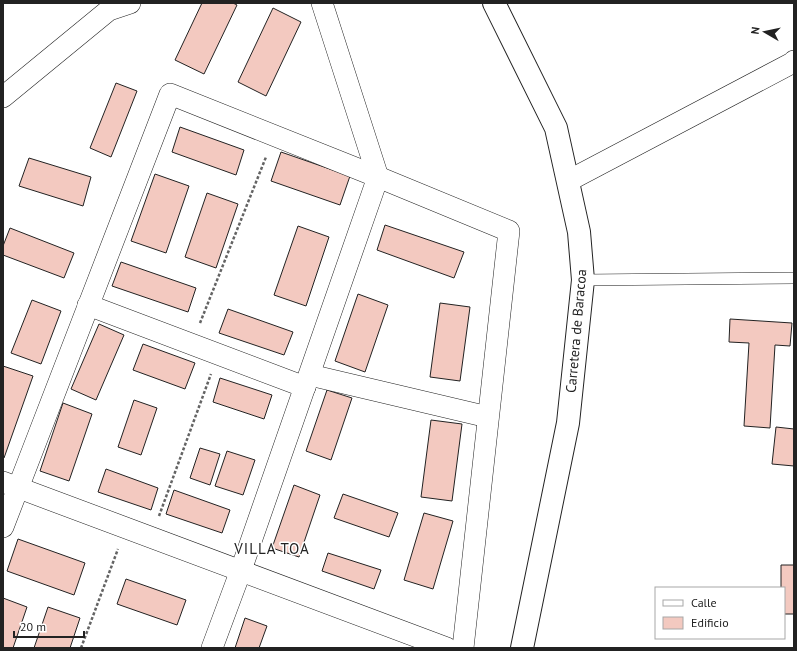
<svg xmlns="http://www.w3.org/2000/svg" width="797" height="651" viewBox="0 0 797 651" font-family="'PT Sans',sans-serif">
  <rect width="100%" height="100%" fill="#fff"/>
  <!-- building -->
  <g fill="#f3c9c0" stroke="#222">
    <polygon points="202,3 233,3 237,5 204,74 175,60"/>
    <polygon points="273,8 301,22 266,96 238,82"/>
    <polygon points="116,83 137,91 111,157 90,148"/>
    <polygon points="180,127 244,150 236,175 172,152"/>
    <polygon points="281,152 350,176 340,205 271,181"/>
    <polygon points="29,158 91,177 83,206 19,186"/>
    <polygon points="155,174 189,186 166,253 131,241"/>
    <polygon points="207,193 238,204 216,268 185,257"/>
    <polygon points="385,225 464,252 454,278 377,250"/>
    <polygon points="298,226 329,237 306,306 274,295"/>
    <polygon points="10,228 74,253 64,278 3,255 3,246"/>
    <polygon points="121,262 196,288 188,312 112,286"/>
    <polygon points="358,294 388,305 365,372 335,361"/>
    <polygon points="32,300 61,311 41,364 11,353"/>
    <polygon points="440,303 470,307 460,381 430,377"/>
    <polygon points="228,309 293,332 284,355 219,333"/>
    <polygon points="730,319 792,323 790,346 775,345 770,428 744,426 749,343 729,342"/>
    <polygon points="99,324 124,335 96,400 71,389"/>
    <polygon points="143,344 195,363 185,389 133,370"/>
    <polygon points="3,366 33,376 4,458 3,458"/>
    <polygon points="220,378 272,395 264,419 213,402"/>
    <polygon points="327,390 352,398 331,460 306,451"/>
    <polygon points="134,400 157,408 141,455 118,447"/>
    <polygon points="63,403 92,414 69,481 40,471"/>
    <polygon points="431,420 462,424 452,501 421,497"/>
    <polygon points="776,427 794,429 794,466 772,464"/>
    <polygon points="200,448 220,454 210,485 190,478"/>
    <polygon points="227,451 255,460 243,495 215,486"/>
    <polygon points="106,469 158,488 151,510 98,492"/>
    <polygon points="294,485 320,495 299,557 272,548"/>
    <polygon points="174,490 230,510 222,533 166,514"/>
    <polygon points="343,494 398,513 389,537 334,518"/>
    <polygon points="424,513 453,521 433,589 404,580"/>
    <polygon points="18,539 85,563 74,595 7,571"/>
    <polygon points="328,553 381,570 374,589 322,571"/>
    <polygon points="781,565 794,565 794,614 784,614 784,588 781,588"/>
    <polygon points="126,579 186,600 177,625 117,604"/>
    <polygon points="3,598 27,607 13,648 3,648"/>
    <polygon points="48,607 80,618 70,648 34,648"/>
    <polygon points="245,618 267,626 259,648 235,648"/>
  </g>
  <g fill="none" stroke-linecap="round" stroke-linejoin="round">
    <!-- service casing -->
    <g stroke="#222" stroke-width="12">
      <polyline id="service" points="583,280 794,278"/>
    </g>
    <!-- minor casing -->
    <g stroke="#222" stroke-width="22">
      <g id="minor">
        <polyline points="3,97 109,10 130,3"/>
        <polyline points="568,181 792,63 794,61"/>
        <polyline points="88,305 305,387"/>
        <polyline points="310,375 488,417"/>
        <polyline points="3,482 447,648"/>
        <polyline points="3,527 170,94 378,177 509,231 463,648"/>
        <polyline points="212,648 241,570 378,177 322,3"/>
      </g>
    </g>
    <!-- primary casing -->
    <g stroke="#222" stroke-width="24">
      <polyline id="primary" points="494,3 556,128 579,232 583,280 568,423 522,648"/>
    </g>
    <!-- path -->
    <g stroke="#646464" stroke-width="2.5" stroke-dasharray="3 2" stroke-linecap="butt">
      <polyline points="200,323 266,157"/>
      <polyline points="159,516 211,374"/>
      <polyline points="81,648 118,549"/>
    </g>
    <!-- service -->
    <use href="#service" stroke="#fff" stroke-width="11"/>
    <!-- minor -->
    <use href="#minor" stroke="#fff" stroke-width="21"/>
    <!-- primary -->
    <use href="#primary" stroke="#fff" stroke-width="22"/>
  </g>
  <g text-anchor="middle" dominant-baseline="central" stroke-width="3" stroke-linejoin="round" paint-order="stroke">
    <!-- street labels -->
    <g font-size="14" fill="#222" stroke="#fff">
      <text transform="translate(576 331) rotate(-85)">Carretera de Baracoa</text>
    </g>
    <!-- neighbourhood labels -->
    <g font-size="15" letter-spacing="1" fill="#222" stroke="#fff">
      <text x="272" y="548">VILLA TOA</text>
    </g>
  </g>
  <!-- border -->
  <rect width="797" height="651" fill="none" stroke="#222222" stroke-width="8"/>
  <!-- legend -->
  <rect x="655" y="587" width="130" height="52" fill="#ffffff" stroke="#a7a7a7"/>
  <rect x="663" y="600" width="20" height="6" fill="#ffffff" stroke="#a7a7a7"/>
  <text x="691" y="607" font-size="12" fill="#222222">Calle</text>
  <rect x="663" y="617" width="20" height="12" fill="#f3c9c0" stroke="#a7a7a7"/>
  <text x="691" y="627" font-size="12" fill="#222222">Edificio</text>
  <!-- north arrow -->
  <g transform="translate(765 32) rotate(279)" stroke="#ffffff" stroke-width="3" paint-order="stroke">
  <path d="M0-3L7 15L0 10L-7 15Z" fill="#222222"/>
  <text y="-6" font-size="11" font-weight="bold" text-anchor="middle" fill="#222222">N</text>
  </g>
  <!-- scale -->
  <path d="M14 631v6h70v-6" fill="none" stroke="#222222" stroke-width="2"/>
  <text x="20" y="631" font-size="12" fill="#222222" stroke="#ffffff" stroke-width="3" paint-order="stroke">20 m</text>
</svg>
